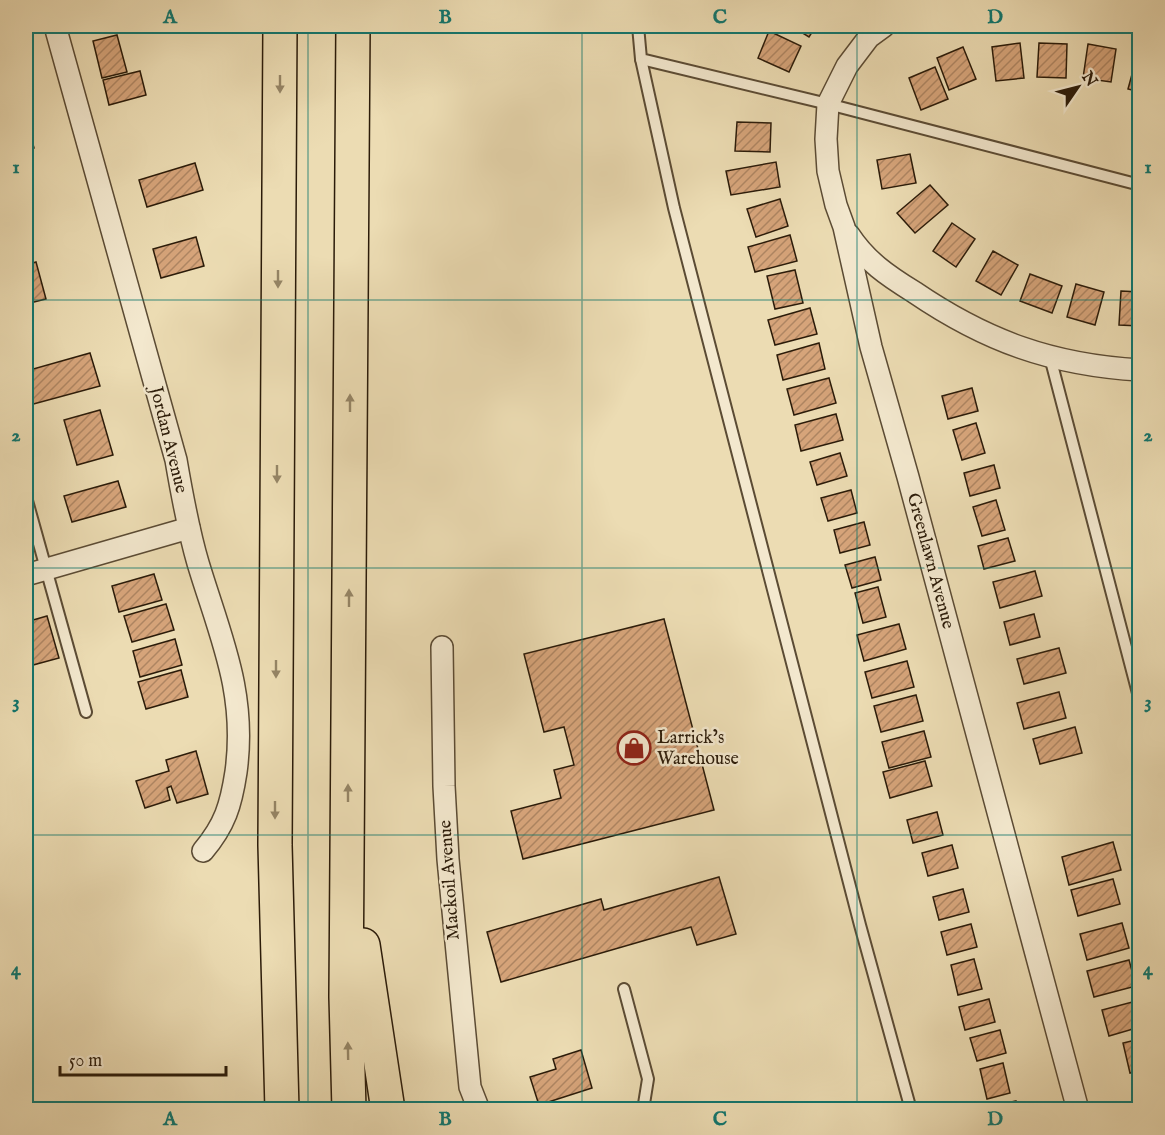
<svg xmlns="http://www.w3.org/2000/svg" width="1165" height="1135" viewBox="0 0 1165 1135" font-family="'IM FELL English',serif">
  <defs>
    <pattern id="building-hatch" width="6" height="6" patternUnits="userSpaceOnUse" patternTransform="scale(1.5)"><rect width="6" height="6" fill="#d6a47a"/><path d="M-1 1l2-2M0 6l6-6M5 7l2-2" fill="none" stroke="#ae8562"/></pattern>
  </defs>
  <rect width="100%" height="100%" fill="#ecdcb3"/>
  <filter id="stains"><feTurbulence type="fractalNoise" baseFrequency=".00333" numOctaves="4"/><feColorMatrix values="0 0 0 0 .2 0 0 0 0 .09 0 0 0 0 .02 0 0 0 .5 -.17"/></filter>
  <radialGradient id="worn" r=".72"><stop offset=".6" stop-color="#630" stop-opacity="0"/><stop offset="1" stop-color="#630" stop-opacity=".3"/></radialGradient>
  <!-- building -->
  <g fill="url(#building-hatch)" stroke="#2b1b09" stroke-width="1.5">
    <polygon points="791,26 816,26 809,37"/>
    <polygon points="769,31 801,46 789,72 758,58"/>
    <polygon points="117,35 127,72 102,78 93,41"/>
    <polygon points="1020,43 1024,78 996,81 992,47"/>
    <polygon points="1039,43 1067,44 1066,78 1037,77"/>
    <polygon points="1088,44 1116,49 1111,82 1083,78"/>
    <polygon points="963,47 976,79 949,90 937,58"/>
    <polygon points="1137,56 1140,57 1140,92 1128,89"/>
    <polygon points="935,67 948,99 921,110 909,78"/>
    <polygon points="140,71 146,95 109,105 103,80"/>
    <polygon points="26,118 34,148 26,150"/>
    <polygon points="737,122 771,123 770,152 735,151"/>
    <polygon points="910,154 916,183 882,189 877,160"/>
    <polygon points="776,162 780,187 731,195 726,171"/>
    <polygon points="195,163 203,190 147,207 139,180"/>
    <polygon points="930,185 948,205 915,233 897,213"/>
    <polygon points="780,199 788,226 756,237 747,209"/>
    <polygon points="952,223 975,239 956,267 933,251"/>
    <polygon points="790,235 797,261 755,272 748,247"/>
    <polygon points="196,237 204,266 161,278 153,249"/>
    <polygon points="993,251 1018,265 1001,295 976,281"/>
    <polygon points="36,262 46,299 26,304 26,265"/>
    <polygon points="795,270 803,303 775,309 767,276"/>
    <polygon points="1030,274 1062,286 1052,313 1020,301"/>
    <polygon points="1076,284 1104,292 1095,325 1067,317"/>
    <polygon points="1121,291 1140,292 1140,326 1119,325"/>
    <polygon points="810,308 817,334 775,345 768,320"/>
    <polygon points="819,343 825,369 783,380 777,355"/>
    <polygon points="90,353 100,386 26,406 26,371"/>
    <polygon points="829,378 836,403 794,415 787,389"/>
    <polygon points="972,388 978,411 948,419 942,396"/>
    <polygon points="100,410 113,455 77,465 64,420"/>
    <polygon points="836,414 843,440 801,451 795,425"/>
    <polygon points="976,423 985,453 962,460 953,430"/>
    <polygon points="1140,430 1140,454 1138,455 1132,432"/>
    <polygon points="840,453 847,476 817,485 810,462"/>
    <polygon points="994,465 1000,488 970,496 964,473"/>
    <polygon points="118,481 126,507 72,522 64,496"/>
    <polygon points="851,490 857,513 828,521 821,498"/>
    <polygon points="996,500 1005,530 982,536 973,507"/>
    <polygon points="864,522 870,545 840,553 834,530"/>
    <polygon points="1008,538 1015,561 984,569 978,546"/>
    <polygon points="875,557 881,580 852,588 845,565"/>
    <polygon points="1035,571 1042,596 1000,608 993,582"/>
    <polygon points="154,574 162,600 119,612 112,586"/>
    <polygon points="878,587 886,617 863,623 855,593"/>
    <polygon points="166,604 174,630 132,642 124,616"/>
    <polygon points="1034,614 1040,637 1010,645 1004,622"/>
    <polygon points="47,616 59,658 33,665 26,639 26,622"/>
    <polygon points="664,619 714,810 523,859 511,811 561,798 554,770 574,765 564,727 544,732 524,654"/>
    <polygon points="899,624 906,649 864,661 857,635"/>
    <polygon points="175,639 182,665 140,677 133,651"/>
    <polygon points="1059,648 1066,673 1024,684 1017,659"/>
    <polygon points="907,661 914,687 872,698 865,672"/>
    <polygon points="181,670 188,697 146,709 138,682"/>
    <polygon points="1059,692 1066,718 1024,729 1017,703"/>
    <polygon points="916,695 923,721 881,732 874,706"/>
    <polygon points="1075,727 1082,753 1040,764 1033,739"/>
    <polygon points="924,731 931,757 889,768 882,742"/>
    <polygon points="196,751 208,794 177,803 171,786 167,788 170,800 145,808 136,781 169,771 166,760"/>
    <polygon points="925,761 932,786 890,798 883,772"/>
    <polygon points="937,812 943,835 913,843 907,820"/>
    <polygon points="1113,842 1121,870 1069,885 1062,857"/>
    <polygon points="952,845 958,868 928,876 922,853"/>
    <polygon points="719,877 736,934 697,945 691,927 501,982 487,932 601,899 604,910"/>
    <polygon points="1113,879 1120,904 1078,916 1071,890"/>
    <polygon points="963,889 969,912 939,920 933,897"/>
    <polygon points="1122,923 1129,948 1087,960 1080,934"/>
    <polygon points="971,924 977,947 947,955 941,932"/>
    <polygon points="974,959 982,989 958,995 951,965"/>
    <polygon points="1129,960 1136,986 1094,997 1087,971"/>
    <polygon points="989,999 995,1022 965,1030 959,1007"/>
    <polygon points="1140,1000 1140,1027 1109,1036 1102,1010"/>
    <polygon points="1000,1030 1006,1053 977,1061 970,1038"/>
    <polygon points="1140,1039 1140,1071 1130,1073 1123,1043"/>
    <polygon points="581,1050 592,1088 539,1105 530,1077 556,1069 553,1059"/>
    <polygon points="1003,1063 1010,1093 987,1099 980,1069"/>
    <polygon points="1140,1083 1140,1110 1138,1110 1132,1085"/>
    <polygon points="1016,1101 1019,1110 994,1110 993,1106"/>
  </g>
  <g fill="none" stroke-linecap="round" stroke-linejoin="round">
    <!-- service casing -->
    <g stroke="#5b4b34" stroke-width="14">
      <g id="service">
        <polyline points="638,26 641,59 828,104 1140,185"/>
        <polyline points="641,59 674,208 860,925 911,1110"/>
        <polyline points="1050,357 1140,701"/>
        <polyline points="26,497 86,712"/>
        <polyline points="624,989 648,1079 643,1110"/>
      </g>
    </g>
    <!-- minor casing -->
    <g stroke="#5b4b34" stroke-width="24">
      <g id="minor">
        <path d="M55 26 176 460C182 495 188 529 198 563 220 636 247 692 236 772 231 805 225 825 203 851"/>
        <polyline points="884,26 869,37 847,66 828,104 826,139 828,171 836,205 844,227 871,347 908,477 1078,1110"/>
        <path d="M849 235C866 261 888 276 914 292 986 341 1052 365 1140 370"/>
        <polyline points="26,575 189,528"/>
        <polyline points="442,647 444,786 448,859 470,1087 479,1110"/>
      </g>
    </g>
    <!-- motorway casing -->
    <g stroke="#2b1b09" stroke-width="36">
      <g id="motorway">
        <polyline points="280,26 275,845 282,1110"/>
        <polyline points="363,945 388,1110"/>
        <polyline points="349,1110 346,997 353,26"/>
      </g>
    </g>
    <!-- service -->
    <use href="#service" stroke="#f3e8ce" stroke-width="10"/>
    <!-- minor -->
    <use href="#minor" stroke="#f3e8ce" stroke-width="21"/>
    <!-- motorway -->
    <use href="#motorway" stroke="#ecdcb3" stroke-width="33"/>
  </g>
  <!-- one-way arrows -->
  <defs><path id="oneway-solid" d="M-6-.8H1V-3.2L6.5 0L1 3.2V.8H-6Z" transform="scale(1.5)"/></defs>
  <g fill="#958566">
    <use href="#oneway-solid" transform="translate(280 84) rotate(90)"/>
    <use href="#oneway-solid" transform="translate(278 279) rotate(90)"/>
    <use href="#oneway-solid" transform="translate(350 403) rotate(-90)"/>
    <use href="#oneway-solid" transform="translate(277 474) rotate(90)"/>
    <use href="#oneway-solid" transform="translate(349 598) rotate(-90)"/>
    <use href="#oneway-solid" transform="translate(276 669) rotate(90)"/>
    <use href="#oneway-solid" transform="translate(348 793) rotate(-90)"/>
    <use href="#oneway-solid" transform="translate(275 810) rotate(90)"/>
    <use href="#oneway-solid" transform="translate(348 1051) rotate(-91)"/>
  </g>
  <!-- grid -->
  <path fill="none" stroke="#0f766e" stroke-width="1.5" stroke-opacity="0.55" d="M308 26V1110M582 26V1110M857 26V1110M26 300H1140M26 568H1140M26 835H1140"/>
  <!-- icons -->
  <defs>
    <g id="shop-ring" transform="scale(1.725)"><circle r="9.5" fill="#f3e8ce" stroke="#8f2418" stroke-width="1.5"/><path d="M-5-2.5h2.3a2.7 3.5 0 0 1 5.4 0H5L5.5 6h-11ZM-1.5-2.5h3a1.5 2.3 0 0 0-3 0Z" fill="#8f2418"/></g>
  </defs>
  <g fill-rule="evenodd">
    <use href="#shop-ring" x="634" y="748"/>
  </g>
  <g text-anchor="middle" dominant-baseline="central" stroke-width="5" stroke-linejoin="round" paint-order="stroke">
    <!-- street labels -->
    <g font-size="18" fill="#2b1b09" stroke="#f3e8ce">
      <text transform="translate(168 440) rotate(76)">Jordan Avenue</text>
      <text transform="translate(930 561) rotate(75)">Greenlawn Avenue</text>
      <text transform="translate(450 880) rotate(-94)">Mackoil Avenue</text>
    </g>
    <!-- poi labels -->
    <g font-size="18" fill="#2b1b09" stroke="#f3e8ce" text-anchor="start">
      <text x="657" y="738">Larrick’s<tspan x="657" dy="21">Warehouse</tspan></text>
    </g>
  </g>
  <!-- margin -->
  <rect width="1165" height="1135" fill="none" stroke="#ecdcb3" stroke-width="66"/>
  <!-- north arrow -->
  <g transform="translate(1078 87) rotate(55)" stroke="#f3e8ce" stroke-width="4.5" paint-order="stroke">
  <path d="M0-4.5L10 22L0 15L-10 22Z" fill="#2b1b09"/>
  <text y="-9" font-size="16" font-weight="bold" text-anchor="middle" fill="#2b1b09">N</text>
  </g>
  <!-- scale -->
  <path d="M60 1066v9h166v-9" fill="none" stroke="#2b1b09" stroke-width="3"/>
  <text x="69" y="1066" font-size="18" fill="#2b1b09" stroke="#f3e8ce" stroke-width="4.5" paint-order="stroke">50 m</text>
  <rect x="33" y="33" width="1099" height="1069" fill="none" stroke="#0f766e" stroke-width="2"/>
  <g font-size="20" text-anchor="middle" font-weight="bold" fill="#0f766e">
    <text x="170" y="23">A</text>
    <text x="445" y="23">B</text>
    <text x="720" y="23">C</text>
    <text x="995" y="23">D</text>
    <text x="16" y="173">1</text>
    <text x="1148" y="173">1</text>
    <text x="16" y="441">2</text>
    <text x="1148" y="441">2</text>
    <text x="16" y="708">3</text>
    <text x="1148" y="708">3</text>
    <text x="16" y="975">4</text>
    <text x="1148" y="975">4</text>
    <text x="170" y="1125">A</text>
    <text x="445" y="1125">B</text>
    <text x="720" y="1125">C</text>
    <text x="995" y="1125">D</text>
  </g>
  <rect width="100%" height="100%" filter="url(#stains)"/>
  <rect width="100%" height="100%" fill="url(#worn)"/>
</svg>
